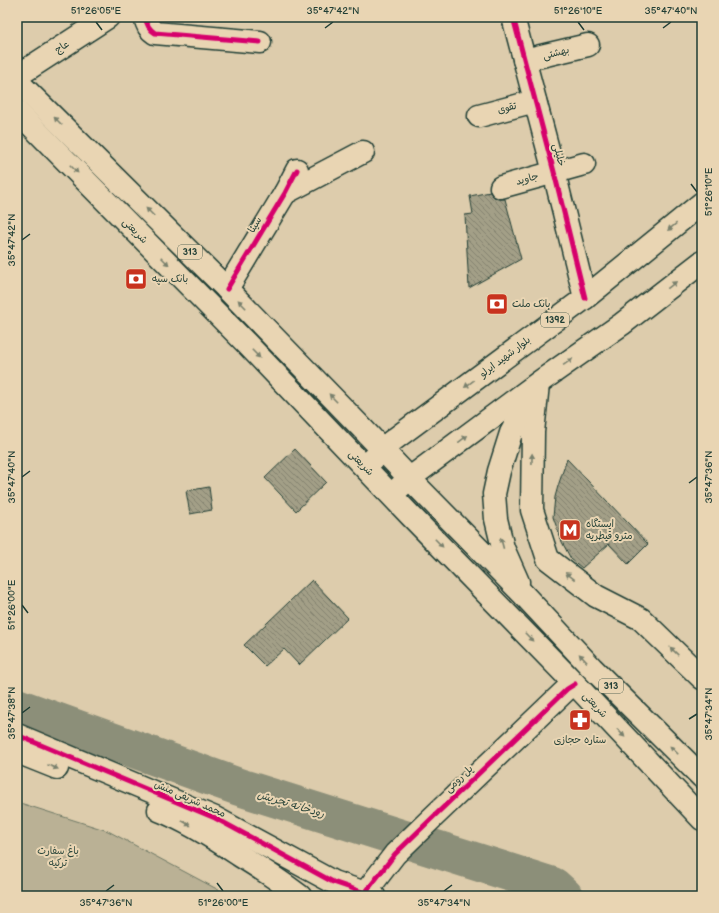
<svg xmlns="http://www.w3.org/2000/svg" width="719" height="913" viewBox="0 0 719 913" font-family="'Balsamiq Sans','Playpen Sans Arabic',sans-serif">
  <defs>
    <pattern id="building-back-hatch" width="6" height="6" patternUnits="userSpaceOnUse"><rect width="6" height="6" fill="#a39f87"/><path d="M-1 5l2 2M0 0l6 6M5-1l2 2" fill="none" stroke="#84836f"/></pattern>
  </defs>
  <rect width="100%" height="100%" fill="#ddccac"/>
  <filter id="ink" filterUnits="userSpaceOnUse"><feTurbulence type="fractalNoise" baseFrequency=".025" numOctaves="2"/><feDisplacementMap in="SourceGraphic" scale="8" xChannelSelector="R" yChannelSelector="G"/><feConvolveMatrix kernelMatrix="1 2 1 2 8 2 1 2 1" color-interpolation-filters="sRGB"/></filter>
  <g filter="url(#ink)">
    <!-- garden -->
    <polygon fill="#bab195" stroke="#6c7764" points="17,802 108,831 230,896 17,896"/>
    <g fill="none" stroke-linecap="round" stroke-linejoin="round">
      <!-- river -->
      <polyline stroke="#8c8f79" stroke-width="38" points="17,707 239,787 553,886 564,896"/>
    </g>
    <!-- building -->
    <g fill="url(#building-back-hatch)" stroke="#1f3d34">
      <polygon points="490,192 493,196 498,199 505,199 521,259 469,288 465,215 473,214 470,196"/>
      <polygon points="295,449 326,482 296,511 265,478"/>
      <polygon points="567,459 648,544 628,564 609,544 582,568 571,559 562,542 553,517 555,497 558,486"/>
      <polygon points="209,487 212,510 190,514 186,491"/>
      <polygon points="312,580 348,618 299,665 284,649 265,666 244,645"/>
    </g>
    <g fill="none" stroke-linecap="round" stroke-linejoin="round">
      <!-- minor casing -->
      <g stroke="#1f3d34" stroke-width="25">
        <g id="minor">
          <path d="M145 17C147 25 149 29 155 33L260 42"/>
          <polyline points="513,17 554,172 585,298"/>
          <polyline points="524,60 588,45"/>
          <polyline points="17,76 108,17"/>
          <polyline points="479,116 535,101"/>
          <polyline points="501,187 584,164"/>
          <polyline points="285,193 363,152"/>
          <polyline points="227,289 285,193 297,170"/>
          <polyline points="538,384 533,432 532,510 548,559 596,596 641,619 702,678"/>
          <polyline points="17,735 215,818 333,882 374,896"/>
          <polyline points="17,752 57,768"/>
          <path d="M159 810C187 821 214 838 239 855 260 868 280 881 300 896"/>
          <polyline points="365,896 365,893 395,854 429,821 567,689 575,684"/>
        </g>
      </g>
      <!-- major casing -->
      <g stroke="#1f3d34" stroke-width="25">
        <g id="major">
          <polyline points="17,81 227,289 360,426 412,481 522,593 592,668 702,777"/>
          <polyline points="17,111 247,344 411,516 575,684 702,819"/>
          <polyline points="372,460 392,441 585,298 702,203"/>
          <polyline points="400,487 410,478 538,383 622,324 702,262"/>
          <polyline points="518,582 503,548 496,519 494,494 499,471 511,433 535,389"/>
        </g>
      </g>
      <!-- path -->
      <polyline stroke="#1f3d34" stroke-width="2.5" stroke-dasharray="4 3" stroke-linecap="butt" points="17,536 22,536"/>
      <!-- minor -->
      <use href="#minor" stroke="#e9d5b3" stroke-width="22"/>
      <!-- major -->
      <use href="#major" stroke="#e9d5b3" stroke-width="22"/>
      <!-- cycleway casing -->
      <g stroke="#e9d5b3" stroke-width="8">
        <g id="cycleway">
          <path d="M145 17C147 25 149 29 155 33L260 42"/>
          <polyline points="513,17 554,172 585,298"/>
          <polyline points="227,289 285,193 297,170"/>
          <polyline points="17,735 215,818 333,882 374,896"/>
          <polyline points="365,896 365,893 395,854 429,821 567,689 575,684"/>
        </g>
      </g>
      <!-- cycleway -->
      <use href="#cycleway" stroke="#d6006c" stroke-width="5"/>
    </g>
    <!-- one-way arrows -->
    <defs><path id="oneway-solid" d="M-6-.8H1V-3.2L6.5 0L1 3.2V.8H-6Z"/></defs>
    <g fill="#7a816d">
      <use href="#oneway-solid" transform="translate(58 121) rotate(-135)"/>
      <use href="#oneway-solid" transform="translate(74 169) rotate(45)"/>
      <use href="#oneway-solid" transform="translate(150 212) rotate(-135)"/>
      <use href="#oneway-solid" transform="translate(672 227) rotate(141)"/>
      <use href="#oneway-solid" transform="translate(165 261) rotate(45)"/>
      <use href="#oneway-solid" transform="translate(672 285) rotate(-38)"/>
      <use href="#oneway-solid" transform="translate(242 304) rotate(-134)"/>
      <use href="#oneway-solid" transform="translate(256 354) rotate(46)"/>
      <use href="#oneway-solid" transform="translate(568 362) rotate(-35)"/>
      <use href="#oneway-solid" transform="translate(469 384) rotate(143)"/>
      <use href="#oneway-solid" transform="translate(333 398) rotate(-134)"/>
      <use href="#oneway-solid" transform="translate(463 439) rotate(-37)"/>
      <use href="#oneway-solid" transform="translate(532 459) rotate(-89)"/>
      <use href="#oneway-solid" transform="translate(439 543) rotate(46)"/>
      <use href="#oneway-solid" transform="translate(502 543) rotate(-105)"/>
      <use href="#oneway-solid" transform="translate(570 576) rotate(-142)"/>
      <use href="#oneway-solid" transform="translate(529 637) rotate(46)"/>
      <use href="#oneway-solid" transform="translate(674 651) rotate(-136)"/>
      <use href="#oneway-solid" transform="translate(583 658) rotate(-133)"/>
      <use href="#oneway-solid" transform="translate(621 733) rotate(47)"/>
      <use href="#oneway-solid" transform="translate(674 750) rotate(-135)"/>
      <use href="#oneway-solid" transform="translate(53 767) rotate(22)"/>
      <use href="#oneway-solid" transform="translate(186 823) rotate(30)"/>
    </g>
  </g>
  <!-- ticks -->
  <path fill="none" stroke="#1f3d34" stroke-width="1.5" d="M96 22 102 30M578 22 584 30M325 28 333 22M663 28 671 22M691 184 697 192M22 240 30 234M22 477 30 471M689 483 697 477M22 605 28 613M22 713 30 707M689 719 697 714M217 883 223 891M106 891 114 885M444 891 452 885"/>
  <!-- icons -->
  <defs>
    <g id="bank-square" transform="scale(1.15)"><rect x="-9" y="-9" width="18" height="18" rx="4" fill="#c8321e" stroke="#e9d5b3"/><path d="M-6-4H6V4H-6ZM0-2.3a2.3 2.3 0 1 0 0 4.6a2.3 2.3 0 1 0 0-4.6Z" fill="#fff"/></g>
    <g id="metro-square" transform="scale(1.15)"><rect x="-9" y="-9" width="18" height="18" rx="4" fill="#c8321e" stroke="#e9d5b3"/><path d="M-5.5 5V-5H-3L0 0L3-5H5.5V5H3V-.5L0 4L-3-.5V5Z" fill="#fff"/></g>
    <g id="pharmacy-square" transform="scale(1.15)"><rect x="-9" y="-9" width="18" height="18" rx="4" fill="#c8321e" stroke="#e9d5b3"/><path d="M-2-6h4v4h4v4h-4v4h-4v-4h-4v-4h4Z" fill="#fff"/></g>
  </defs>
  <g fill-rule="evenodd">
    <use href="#bank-square" x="136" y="279"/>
    <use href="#bank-square" x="497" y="304"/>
    <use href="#metro-square" x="570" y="530"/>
    <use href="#pharmacy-square" x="580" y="720"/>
  </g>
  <g text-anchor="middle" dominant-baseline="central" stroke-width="4" stroke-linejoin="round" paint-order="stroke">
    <!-- shield labels -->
    <g fill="#e9d5b3" stroke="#5c6b5a" stroke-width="1">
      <rect x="178" y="245" width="24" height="14" rx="3"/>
      <rect x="541" y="313" width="28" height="14" rx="3"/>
      <rect x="599" y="679" width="24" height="14" rx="3"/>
    </g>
    <g font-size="9" font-weight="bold" fill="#1f3d34">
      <text x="190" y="252">313</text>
      <text x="555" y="320">1392</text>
      <text x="611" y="686">313</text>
    </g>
    <!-- street labels -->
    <g font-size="10" fill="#1f3d34" stroke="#e9d5b3">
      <text transform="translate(62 47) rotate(-33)">عاج</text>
      <text transform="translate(556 53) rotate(-14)">بهشتی</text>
      <text transform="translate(507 108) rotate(-15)">تقوی</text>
      <text transform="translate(559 155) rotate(75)">خلیلی</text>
      <text transform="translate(527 179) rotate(-16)">جاوید</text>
      <text transform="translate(255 225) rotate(-59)">سینا</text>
      <text transform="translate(135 231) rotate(45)">شریعتی</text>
      <text transform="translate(505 357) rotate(-37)">بلوار شهید ایرلو</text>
      <text transform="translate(361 463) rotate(46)">شریعتی</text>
      <text transform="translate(595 705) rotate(47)">شریعتی</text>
      <text transform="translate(459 779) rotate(-44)">پل رومی</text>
      <text transform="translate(190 799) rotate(24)">محمد شریفی منش</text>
    </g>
    <!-- poi labels -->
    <g font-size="10" fill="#1f3d34" stroke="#e9d5b3" text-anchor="start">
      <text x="152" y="279">بانک سپه</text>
      <text x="512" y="304">بانک ملت</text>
      <text x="586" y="524">ایستگاه<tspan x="586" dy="12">مترو قیطریه</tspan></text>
      <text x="580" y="740" text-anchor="middle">ستاره حجازی</text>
    </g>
    <!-- park labels -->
    <g font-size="10" fill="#2e493e" stroke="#e9d5b3">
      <text x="58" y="851">باغ سفارت<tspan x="58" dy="12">ترکیه</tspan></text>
    </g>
    <!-- water labels -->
    <g font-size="11" font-style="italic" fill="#2f493e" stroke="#e9d5b3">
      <text transform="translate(291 804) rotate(17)">رودخانه تجریش</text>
    </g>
  </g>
  <!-- margin -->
  <rect width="719" height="913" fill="none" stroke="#e9d5b3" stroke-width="44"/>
  <rect x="22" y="22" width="675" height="869" fill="none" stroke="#1f3d34" stroke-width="1.5"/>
  <g font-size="10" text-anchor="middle" fill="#1f3d34">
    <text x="96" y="14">51°26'05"E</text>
    <text x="333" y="14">35°47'42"N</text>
    <text x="578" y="14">51°26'10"E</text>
    <text x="671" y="14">35°47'40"N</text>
    <text transform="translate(708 192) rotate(-90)" y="4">51°26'10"E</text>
    <text transform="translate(11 240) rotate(-90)" y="4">35°47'42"N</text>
    <text transform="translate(11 477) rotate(-90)" y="4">35°47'40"N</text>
    <text transform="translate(708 477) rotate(-90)" y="4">35°47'36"N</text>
    <text transform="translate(11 605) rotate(-90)" y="4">51°26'00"E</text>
    <text transform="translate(11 713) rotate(-90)" y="4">35°47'38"N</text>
    <text transform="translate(708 714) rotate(-90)" y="4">35°47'34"N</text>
    <text x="106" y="906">35°47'36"N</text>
    <text x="223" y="906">51°26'00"E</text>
    <text x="444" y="906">35°47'34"N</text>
  </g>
</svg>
